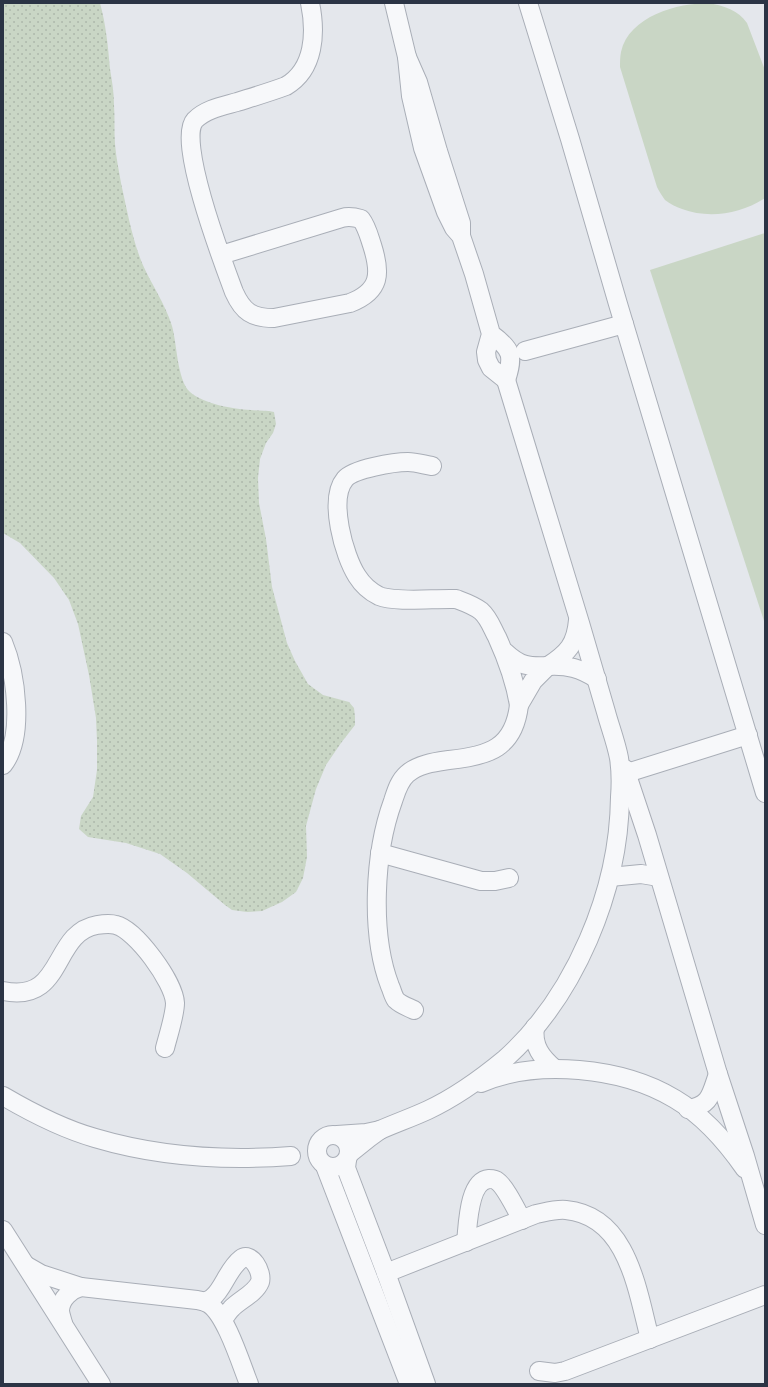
<svg xmlns="http://www.w3.org/2000/svg" width="768" height="1387" viewBox="0 0 768 1387" font-family="Overpass,sans-serif">
  <defs>
    <pattern id="grass-dots" width="8" height="8" patternUnits="userSpaceOnUse"><rect width="8" height="8" fill="#c9d6c5"/><path d="M2 2h.1M6 6h.1" fill="none" stroke="#adb8ab" stroke-width="1.8" stroke-linecap="round"/></pattern>
  </defs>
  <rect width="100%" height="100%" fill="#e4e7ec"/>
  <!-- grass -->
  <path fill="url(#grass-dots)" d="M3 3H100C106 25 108 46 110 69 112 81 114 93 114 105 115 118 114 131 115 144 116 157 119 171 121 183 127 210 132 238 142 263 151 284 165 303 172 326 177 343 177 380 190 392 204 404 233 409 251 410 259 411 266 410 274 412L276 424 273 433 266 443 260 459 258 478 259 503 266 539 272 587 287 643 295 661 308 684 323 695 349 702 354 708 355 717V725L341 743 326 765 316 789 306 826 307 857 303 878 296 892 282 902 262 911 247 912 232 910 225 905 187 873 160 854 126 843 88 837 79 829 81 816 93 797 97 770V741L96 718 89 675 78 624 69 600 54 578 20 543 3 533Z"/>
  <!-- garden -->
  <g fill="#c9d6c5">
    <path d="M709 3C724 6 738 10 747 23L765 70V198C740 214 709 219 682 209 676 207 670 204 665 200 662 196 659 191 657 187L620 67C620 62 620 57 621 52 629 16 678 3 709 3Z"/>
    <polygon points="765,233 765,624 650,270"/>
  </g>
  <g fill="none" stroke-linecap="round" stroke-linejoin="round">
    <!-- minor casing -->
    <g stroke="#a9aeb7" stroke-width="20">
      <g id="minor">
        <polyline points="394,3 407,57"/>
        <polyline points="528,3 570,139 618,304 765,793"/>
        <path d="M461 236V223L438 151 418 82 407 57 411 96 423 148 446 212 454 228 461 236 474 274 491 334 486 352 487 360 491 368 506 380C514 356 512 349 491 334"/>
        <path d="M221 255 342 218C349 216 354 217 361 219 367 227 369 236 372 245 381 273 381 291 350 303L274 318C252 318 243 312 234 292 224 265 176 140 195 120 206 109 223 106 237 102 253 97 270 92 286 86 315 69 316 32 310 3"/>
        <polyline points="525,351 624,324"/>
        <path d="M432 466C425 465 416 462 408 462 394 462 353 469 345 479 328 499 344 556 357 576 362 584 371 592 379 596 397 603 435 598 456 599 464 602 473 605 481 611 489 618 492 628 497 637 507 659 515 681 519 705L533 681 548 666C528 667 520 666 505 652"/>
        <path d="M578 620C576 644 568 653 548 666 568 665 580 668 597 679"/>
        <path d="M3 642C16 673 25 737 3 765"/>
        <polyline points="625,769 647,835 718,1074 745,1156 765,1225"/>
        <polyline points="621,780 627,773 748,735"/>
        <polyline points="380,853 481,881 495,881 509,878"/>
        <polyline points="610,877 641,874 659,877"/>
        <path d="M3 991C65 1004 51 933 97 925 103 924 110 923 116 925 136 930 174 982 175 1003 175 1015 168 1036 165 1048"/>
        <path d="M414 1010C408 1007 401 1005 396 1000 393 996 392 990 390 986 370 934 374 853 393 801 396 792 399 781 407 774 418 764 435 762 449 760 489 756 514 748 519 705"/>
        <path d="M535 1027C532 1046 542 1058 555 1069"/>
        <path d="M481 1083C537 1059 622 1067 675 1099 702 1115 727 1143 745 1169"/>
        <path d="M3 1096C32 1113 63 1129 95 1138 159 1157 225 1161 291 1156"/>
        <path d="M688 1109C711 1106 711 1093 718 1074"/>
        <path d="M380 1130C396 1123 413 1117 428 1110 456 1097 482 1078 505 1059 575 996 619 891 620 797 621 784 621 771 619 758 616 742 610 727 606 712 597 682 589 653 580 623 555 542 531 461 506 380"/>
        <circle cx="333" cy="1151" r="16"/>
        <polyline points="337,1135 366,1133 380,1130 369,1138 349,1154"/>
        <polyline points="347,1160 346,1168 386,1273 426,1384"/>
        <polyline points="325,1166 409,1384"/>
        <polyline points="3,1230 101,1384"/>
        <path d="M466 1242C468 1226 468 1181 489 1179 491 1179 495 1179 497 1181 505 1186 517 1211 522 1220"/>
        <path d="M27 1266 41 1274 81 1287C71 1290 61 1298 60 1310 60 1314 62 1319 63 1323"/>
        <path d="M386 1273 536 1214C546 1212 556 1209 566 1210 628 1216 637 1290 650 1339"/>
        <path d="M81 1287 197 1300C201 1301 205 1301 209 1304 226 1315 241 1364 249 1384"/>
        <path d="M205 1302C208 1300 211 1299 213 1297 223 1289 228 1269 241 1259 251 1251 263 1272 260 1282 255 1294 239 1300 231 1309 228 1312 226 1316 223 1319"/>
        <polyline points="539,1371 555,1373 565,1371 765,1295"/>
      </g>
    </g>
    <!-- minor -->
    <use href="#minor" stroke="#f7f8fa" stroke-width="18"/>
  </g>
  <!-- border -->
  <rect width="768" height="1387" fill="none" stroke="#2b3445" stroke-width="8"/>
</svg>
